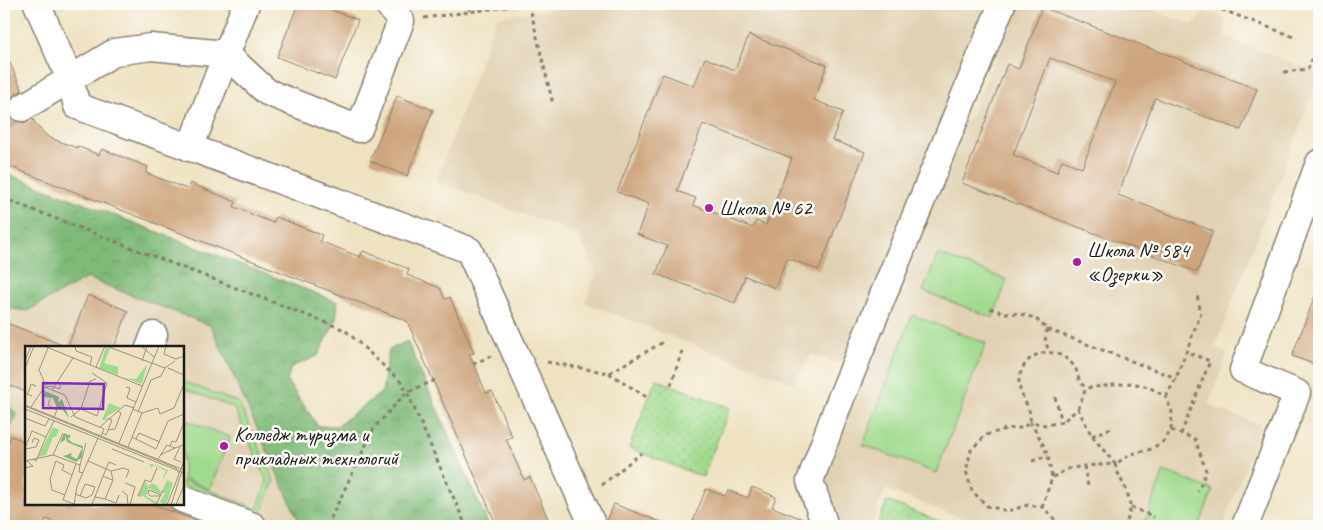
<svg xmlns="http://www.w3.org/2000/svg" width="1323" height="530" viewBox="0 0 1323 530" font-family="Caveat,sans-serif">
  <defs>
    <pattern id="forest-crowns" width="20" height="18" patternUnits="userSpaceOnUse" patternTransform="scale(1.25)"><rect width="20" height="18" fill="#80ba79"/><path d="M2 6a3 3 0 1 1 6 0M12 15a3 3 0 1 1 6 0" fill="none" stroke="#6e9f68"/></pattern>
    <pattern id="park-dots" width="8" height="8" patternUnits="userSpaceOnUse" patternTransform="scale(1.25)"><rect width="8" height="8" fill="#a0da8e"/><path d="M2 2h.1M6 6h.1" fill="none" stroke="#89ba7a" stroke-width="1.8" stroke-linecap="round"/></pattern>
  </defs>
  <rect width="100%" height="100%" fill="#fdfcf7"/>
  <filter id="ink" filterUnits="userSpaceOnUse"><feTurbulence type="fractalNoise" baseFrequency=".02" numOctaves="2"/><feDisplacementMap in="SourceGraphic" scale="10" xChannelSelector="R" yChannelSelector="G"/><feConvolveMatrix kernelMatrix="1 2 1 2 8 2 1 2 1" color-interpolation-filters="sRGB"/></filter>
  <filter id="wash" filterUnits="userSpaceOnUse"><feTurbulence type="fractalNoise" baseFrequency=".0096" numOctaves="4" result="noise"/><feDisplacementMap in="SourceGraphic" scale="20" xChannelSelector="R" yChannelSelector="G"/><feGaussianBlur stdDeviation="1.12" result="paint"/><feColorMatrix in="noise" values="0 0 0 0 0 0 0 0 0 0 0 0 0 0 0 0 0 1.4 0 .05"/><feComposite in="paint" operator="in"/></filter>
  <g filter="url(#wash)">
    <rect width="100%" height="100%" fill="#efe2c2"/>
    <!-- built -->
    <g fill="#e1d1b4" fill-rule="evenodd">
      <polygon points="588,4 991,4 848,366 811,354 794,383 585,303 596,273 579,235 436,181 497,17"/>
      <polygon points="1018,4 1138,4 1194,25 1204,11 1225,19 1224,37 1319,73 1319,77 1215,347 1228,353 1208,405 1261,425 1223,526 983,526 885,489 870,526 838,526 819,487 960,123 970,119"/>
      <path d="M87 278 211 326 301 526H4V280ZM26 348H182V504H26Z"/>
    </g>
    <!-- green -->
    <g fill="#a0da8e" stroke="#5e7b55">
      <polygon points="938,254 1007,280 993,318 923,291"/>
      <polygon points="912,315 986,343 936,473 863,445"/>
      <polygon points="182,381 239,403 274,481 260,516 183,486 183,480 257,509 267,481 234,408 183,388"/>
      <polygon points="182,419 230,437 210,489 183,478"/>
      <polygon points="1164,471 1213,490 1199,526 1143,526"/>
    </g>
    <!-- forest -->
    <g fill="url(#forest-crowns)" stroke="#4e6b4a">
      <polygon points="4,168 8,174 338,302 336,320 318,356 291,367 287,381 318,426 337,426 382,392 389,350 407,341 489,526 301,526 211,326 87,278 27,311 4,308"/>
      <polygon points="4,400 17,415 8,433 4,434"/>
    </g>
    <!-- park -->
    <g fill="url(#park-dots)" stroke="#5e7b55">
      <polygon points="656,379 730,408 703,477 629,448"/>
      <polygon points="887,501 952,526 877,526"/>
    </g>
    <g id="blocks">
      <!-- building -->
      <g fill="#cea57e" fill-rule="evenodd">
        <polygon points="298,4 317,4 358,20 335,80 277,57"/>
        <path d="M1042 7 1257 89 1241 130 1155 98 1118 195 1213 231 1197 272 962 183 1007 64 1019 69ZM1050 58 1115 82 1082 168 1062 160 1057 172 1013 155Z"/>
        <path d="M749 35 827 65 814 100 843 112 832 140 865 152 819 270 787 258 775 288 745 276 735 303 656 274 667 246 637 234 649 204 617 192 663 74 694 86 705 58 735 70ZM703 124 792 158 766 225 756 221 753 228 693 205 696 198 677 191Z"/>
        <polygon points="4,50 22,90 14,95 9,101 7,109 9,115 14,121 23,123 33,119 36,125 48,137 77,148 77,146 99,155 102,149 148,167 146,173 187,189 190,183 236,202 234,207 273,223 276,217 322,235 320,241 360,257 363,251 409,269 407,275 440,288 445,299 450,297 474,353 469,354 477,371 486,393 492,391 512,437 506,439 524,480 530,477 551,526 497,526 407,321 8,166 4,155"/>
        <polygon points="397,96 433,110 407,176 370,161"/>
        <polygon points="1318,288 1319,288 1319,366 1292,356"/>
        <polygon points="88,295 128,311 114,348 67,348"/>
        <polygon points="4,322 65,346 64,348 26,348 26,392 4,383"/>
        <polygon points="11,436 26,442 26,504 152,504 207,525 206,526 66,526 46,519 43,526 4,526 4,453"/>
        <polygon points="752,487 776,497 772,507 808,521 809,526 691,526 706,489 725,496 728,490 748,498"/>
        <polygon points="614,504 668,525 668,526 608,526 607,521"/>
      </g>
    </g>
  </g>
  <g filter="url(#ink)">
    <use href="#blocks" fill-opacity="0" stroke="#867f6f" stroke-width="1"/>
    <g fill="none" stroke-linecap="round" stroke-linejoin="round">
      <!-- minor-tunnel -->
      <polyline stroke="#c5baa1" stroke-width="26" stroke-dasharray="26 13" stroke-linecap="butt" points="4,116 22,108"/>
      <!-- minor casing -->
      <g stroke="#867f6f" stroke-width="29">
        <g id="minor">
          <polyline points="37,4 70,79 77,106 469,250 593,526"/>
          <polyline points="22,108 115,52 151,47 226,54 267,92 359,129 401,21 388,4"/>
          <polyline points="190,148 246,4"/>
          <polyline points="149,348 154,335"/>
          <polyline points="182,499 253,526"/>
          <polyline points="825,526 810,481 837,408 1002,4"/>
          <polyline points="1245,526 1297,393 1243,370 1319,163"/>
        </g>
      </g>
      <!-- path -->
      <g stroke="#867f6f" stroke-width="3" stroke-dasharray="4 4" stroke-linecap="butt">
        <polyline points="530,4 531,12 553,104"/>
        <polyline points="1207,4 1297,38"/>
        <polyline points="469,11 472,4"/>
        <polyline points="424,18 527,4"/>
        <polyline points="1284,72 1308,69 1312,59"/>
        <polyline points="4,196 10,201 345,330 401,382 407,392 466,526"/>
        <polyline points="990,308 1004,313 1020,314 1035,318 1047,329 1176,378"/>
        <polyline points="1047,329 1045,341 1049,351"/>
        <polyline points="547,362 609,373 665,341"/>
        <polyline points="473,364 491,356"/>
        <polyline points="609,373 648,398"/>
        <polyline points="671,385 683,348"/>
        <polyline points="1055,397 1062,422"/>
        <polyline points="1166,397 1176,378 1201,313 1197,295"/>
        <polyline points="1078,409 1086,388"/>
        <polyline points="1171,430 1195,439 1206,471 1198,492"/>
        <polyline points="1181,434 1210,361 1186,352"/>
        <polyline points="1092,436 1114,427"/>
        <polyline points="1032,461 1048,456"/>
        <polyline points="1084,466 1088,486"/>
        <polyline points="602,485 641,453"/>
        <polyline points="1042,507 1052,478 1048,456 1041,440 1030,422 1046,425 1062,422 1078,409 1092,436 1115,464 1084,466 1067,469 1052,478"/>
        <polyline points="1131,507 1154,517"/>
        <polyline points="327,526 374,428 407,392 438,379"/>
        <path d="M1060 526 1050 514 1042 507 1028 505 1008 511 987 506 972 491 966 471 971 450 986 435 1006 429 1023 428 1030 422C1030 419 1031 416 1030 414 1028 403 1018 393 1019 381 1022 351 1055 343 1073 365 1077 369 1077 374 1079 379 1080 383 1083 385 1086 388L1132 383 1149 387 1166 397 1172 412 1171 430 1164 441 1151 449 1132 454 1115 464C1118 478 1130 491 1130 506 1131 512 1127 521 1125 526"/>
      </g>
      <!-- minor -->
      <use href="#minor" stroke="#fff" stroke-width="26"/>
    </g>
  </g>
  <!-- markers -->
  <g fill="#b5179e" stroke="#fdfcf7" stroke-width="2">
    <circle cx="709" cy="208" r="5"/>
    <circle cx="1077" cy="262" r="5"/>
    <circle cx="224" cy="446" r="5"/>
  </g>
  <g text-anchor="middle" dominant-baseline="central" stroke-width="5" stroke-linejoin="round" paint-order="stroke">
    <!-- poi labels -->
    <g font-size="21" fill="#1c1c1c" stroke="#fdfcf7" text-anchor="start">
      <text x="719" y="208">Школа № 62</text>
      <text x="1087" y="250">Школа № 584<tspan x="1087" dy="24">«Озерки»</tspan></text>
      <text x="234" y="434">Колледж туризма и<tspan x="234" dy="24">прикладных технологий</tspan></text>
    </g>
  </g>
  <!-- overview -->
  <g transform="translate(25 346)">
    <rect width="159" height="159" fill="#efe2c2"/>
    <path d="M81 1 85 3 79 17 93 21V29L74 22ZM122 18 117 38 100 32 111 33ZM84 57 96 62 81 71 82 74H77ZM127 118 143 124 139 132 148 137 141 159 135 156 133 159 140 147H133L124 142 121 150 131 156 132 152 131 159 118 150 113 151 120 135 123 140 127 137 132 140 136 146 138 143 142 134 138 132 141 125 128 119 127 122 124 119Z" fill="#a0da8e"/>
    <path d="M17 44 34 51 33 57 37 53 44 72 37 63 33 64 28 52 18 51ZM39 87 46 90 43 93 48 97 58 100 57 111 51 116 38 110 47 107 46 110 52 113 57 102 42 96 40 89V94L35 97Z" fill="#80ba79"/>
    <path d="M28 81 34 84 31 91H28L21 109 13 111Z" fill="#a0da8e"/>
    <path fill="none" stroke="#9b9380" stroke-width="1" d="M19 0 117 40M50 0 51 5 67 11 65 19M81 0 140 22M116 0 129 11M141 0 139 8 151 13 159 10M23 2 14 24 22 42 40 49 50 71 79 83 76 90M0 15 6 0M117 15 122 0M71 21 80 0M0 22 9 0M143 22 159 29M67 27 82 37M101 41 105 42 102 52 111 56M19 42 25 40 35 43V36M27 44 48 12M7 50 2 48 4 45 6 38 11 40M25 53 23 59 32 64 29 71M0 59 159 124M0 60 151 122 154 127M6 61 18 43M0 63 159 127M56 63 65 35 71 33M113 66 126 34 136 30 140 22 150 15M117 67 133 62 135 68 149 62 159 38M46 71 56 63 72 70 82 37M0 72 20 80 24 73M75 81 100 59 109 62M83 84 90 83 96 67 93 65M77 87 81 89 87 74 83 72M107 91 131 103 143 75 159 68M111 93 114 87 135 96M94 97 134 0M145 100 147 95 151 96 159 77M103 101 117 67 108 63M155 101 149 113 156 116M0 102 7 85 21 91 29 75M0 103 11 101 14 94 9 92 7 97M87 103 119 116M28 109 38 87M135 109 150 102M8 113 11 115 21 91M133 113 142 99 150 102 158 99M0 115 28 109 55 119 54 126 58 127M63 115 86 125 88 134 80 153 70 151 67 158M55 119 61 97M0 122 8 120 2 115M86 125 98 122 104 124 101 132M78 130 84 116 91 119M100 137 110 141 105 159M97 145 102 149 103 159M50 148 61 152 67 149 70 141 60 138 55 150M40 149 27 144 25 133 31 115 39 119 37 124 47 129M113 150 120 134 126 136 132 122M135 150H125L123 147 124 144 136 149M70 151 78 130 87 134M80 153 91 157 94 149M49 158 38 154 51 118M49 159 52 140 73 92M131 159 138 144M142 159 159 115M146 159 157 125M151 159 159 139"/>
    <path fill="#7b2cbf" fill-opacity="0.15" stroke="#7b2cbf" stroke-width="2.5" d="M18 37 79 38 78 63 18 62Z"/>
    <rect width="159" height="159" fill="none" stroke="#1c1c1c" stroke-width="2.5"/>
  </g>
  <!-- margin -->
  <rect width="1323" height="530" fill="none" stroke="#fdfcf7" stroke-width="20"/>
</svg>
